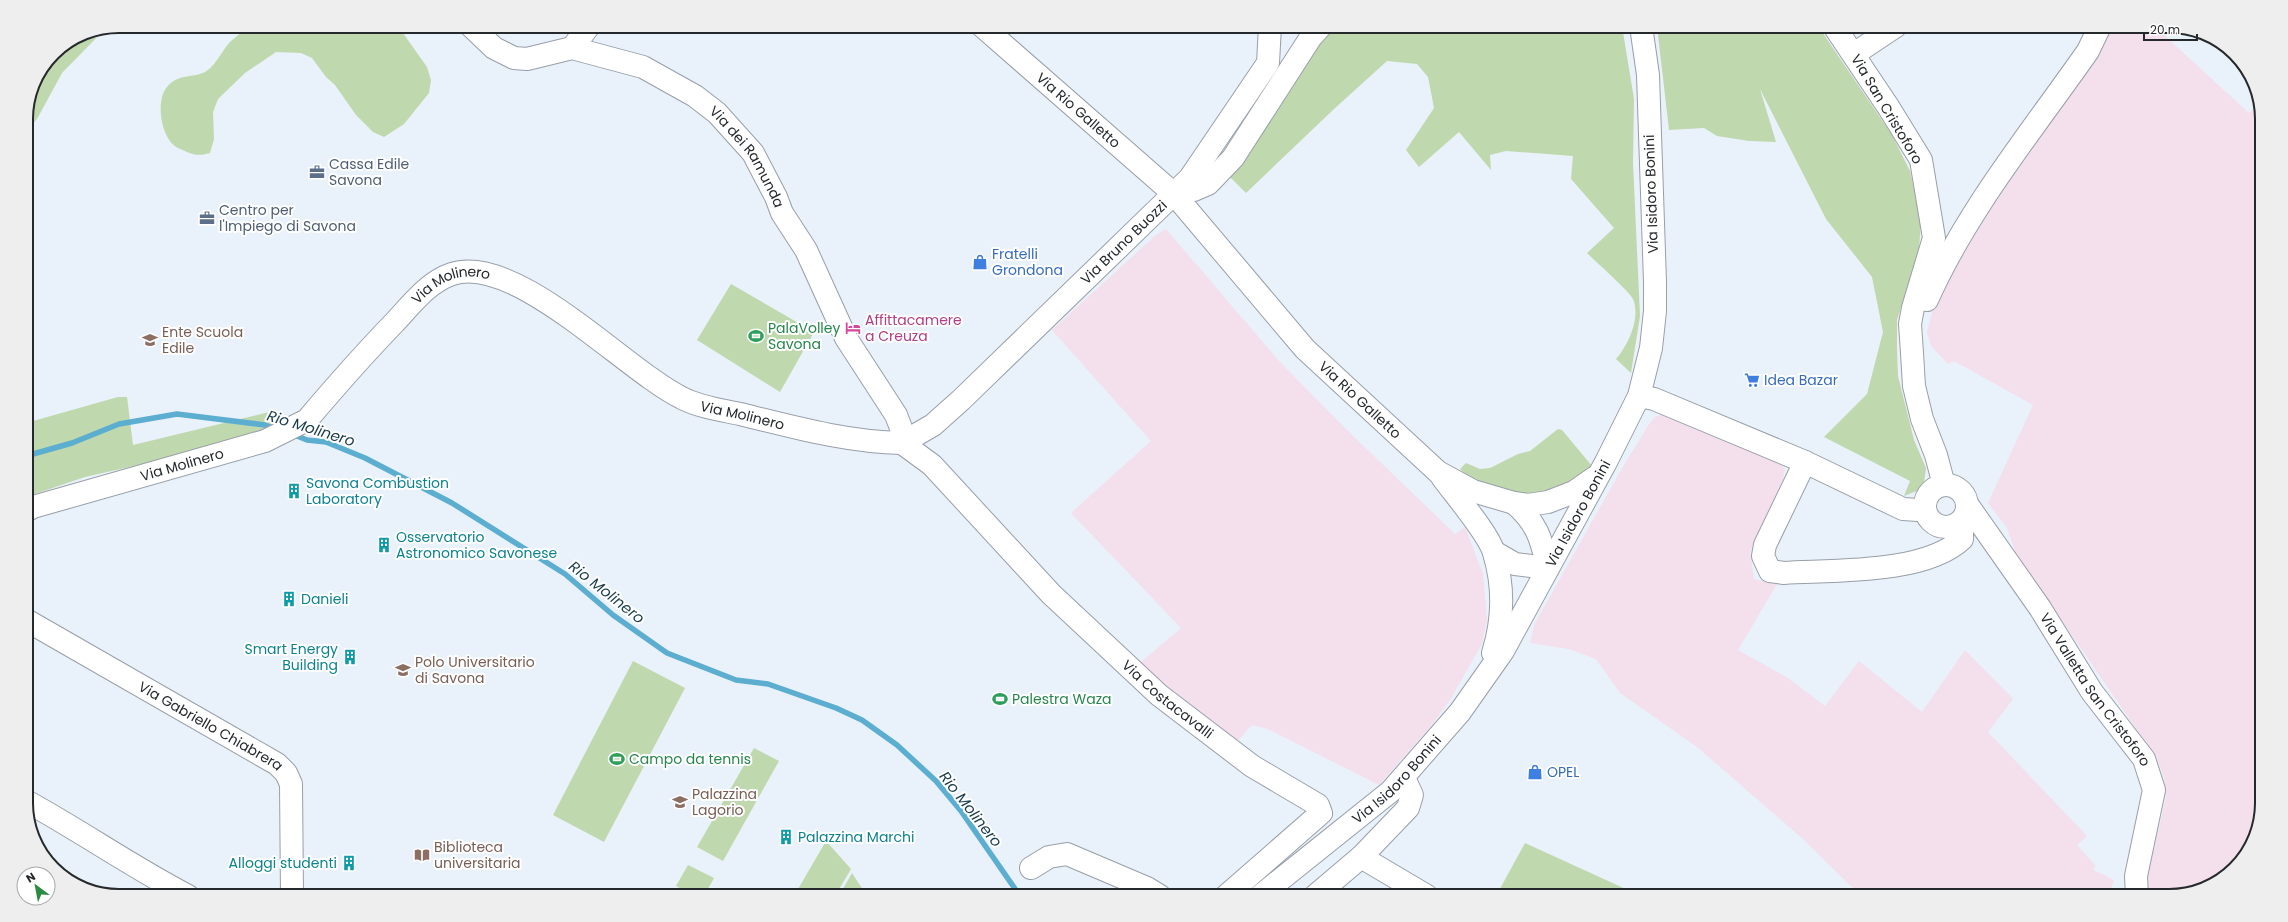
<svg xmlns="http://www.w3.org/2000/svg" width="2288" height="922" viewBox="0 0 2288 922" font-family="Poppins,sans-serif">
  <rect width="100%" height="100%" fill="#e9f1fb"/>
  <!-- industrial -->
  <g fill="#f4dfed">
    <polygon points="2107,26 2154,26 2249,113 2259,104 2262,113 2262,803 2255,839 2221,880 2170,896 2148,896 2147,892 2147,877 2166,798 2164,778 2157,759 2016,554 2007,528 1988,503 2033,405 1954,361 1948,364 1931,346 1927,332 1936,297 1983,209"/>
    <polygon points="1166,229 1280,362 1347,430 1455,534 1465,527 1483,574 1487,620 1482,644 1450,700 1430,727 1379,785 1268,729 1252,725 1238,741 1139,664 1181,628 1071,513 1151,441 1052,330 1157,234"/>
    <polygon points="1663,415 1779,463 1785,469 1783,479 1750,552 1754,579 1777,584 1738,650 1788,678 1825,706 1859,661 1922,712 1965,650 2013,699 1988,732 2087,836 2077,845 2095,865 2094,870 2114,880 2109,896 1861,896 1803,839 1697,747 1620,693 1596,659 1569,649 1530,643 1534,625 1621,470 1649,424 1656,416"/>
  </g>
  <!-- green -->
  <g fill="#c0d8ad">
    <path d="M247 26H398L427 67 431 80 429 93 404 124 384 137 373 132 356 115 335 85 326 77 312 58 301 53 276 52 245 73 218 99 213 112 214 139 210 153C195 157 192 154 178 148 161 140 155 101 167 87 178 74 190 78 203 73 215 68 222 50 231 41 237 36 242 32 247 26Z"/>
    <path d="M1327 26H1622L1634 99 1633 163 1640 316 1631 373 1616 359C1628 345 1641 318 1633 299 1629 291 1596 262 1587 253L1614 228 1571 179 1573 156 1506 151 1490 155 1491 170 1459 132 1419 167 1406 150 1434 108 1428 77 1417 64 1387 61 1334 109 1246 193 1225 172Z"/>
    <polygon points="1657,26 1818,26 1892,135 1910,171 1921,219 1919,251 1897,320 1897,350 1898,376 1914,440 1926,468 1924,483 1919,490 1904,496 1910,481 1824,437 1867,394 1883,332 1872,277 1826,219 1760,89 1776,142 1749,141 1717,136 1704,128 1669,130"/>
    <polygon points="106,28 62,73 37,119 26,132 26,113 33,83 53,53 83,33"/>
    <polygon points="731,284 814,332 780,392 697,340"/>
    <polygon points="118,397 127,397 133,445 274,411 283,418 283,422 245,441 85,477 26,497 26,423"/>
    <polygon points="1558,429 1562,430 1592,466 1576,481 1534,498 1472,481 1460,469 1466,463 1480,469 1490,468 1518,454 1530,451"/>
    <polygon points="633,661 685,688 604,842 553,815"/>
    <polygon points="754,748 779,761 723,861 697,847"/>
    <polygon points="826,841 851,869 835,896 794,896"/>
    <polygon points="1525,843 1641,896 1496,896"/>
    <polygon points="688,865 714,878 704,896 694,896 676,886"/>
    <polygon points="852,873 867,896 839,896"/>
  </g>
  <g fill="none" stroke-linecap="round" stroke-linejoin="round">
    <!-- stream -->
    <g stroke="#5caed0" stroke-width="5.5">
      <polyline points="292,434 307,440 326,442 365,458 452,503 565,574 613,615 667,653 736,680 768,684 836,708 862,720 897,745 936,781 961,811 1020,896"/>
      <polyline points="26,456 72,443 119,424 177,414 265,425 276,429"/>
    </g>
    <!-- minor casing -->
    <g stroke="#989fa9" stroke-width="24">
      <g id="minor">
        <path id="s1" d="M471 26 494 48 514 58 527 59 572 48 643 67 695 96 717 113 753 153 776 197 782 213 806 250 846 338 896 415 901 428 902 443"/>
        <path id="s2" d="M982 26 1174 194 1305 349 1438 472 1473 491 1514 503 1528 505 1548 502 1574 492 1594 478"/>
        <polyline points="1834,26 1889,108 1921,160 1934,238 1913,308 1910,324 1912,353 1914,386 1922,419 1936,455 1944,485"/>
        <polyline points="572,48 589,26"/>
        <polyline points="1854,54 1896,26"/>
        <polyline points="1175,193 1194,190 1208,184 1233,158 1311,37 1321,26"/>
        <path d="M1927 300C1967 210 2032 131 2088 51L2100 26"/>
        <polyline points="1639,396 1654,399 1805,462 1903,509 1918,510 1924,508"/>
        <path id="s3" d="M902 443 932 465 1051 594 1159 695 1252 766 1318 805 1321 813 1226 896"/>
        <path id="s4" d="M902 443 933 425 961 400 1190 178 1268 63 1270 26"/>
        <path d="M1805 462 1765 545 1763 556 1770 571 1784 573C1834 570 1925 574 1962 539V520"/>
        <path d="M1442 477C1455 495 1489 534 1494 553 1504 586 1503 621 1493 653"/>
        <circle cx="1946" cy="506" r="21"/>
        <path id="s5" d="M1967 504 2040 608 2092 692 2144 759 2154 790 2136 876 2137 896"/>
        <path id="s6" d="M26 511 33 507 265 441 307 420C335 387 364 354 394 323 411 305 428 282 452 274 516 253 625 370 682 398 699 407 721 410 740 414 793 427 847 442 902 443"/>
        <path d="M1494 552 1515 564 1548 568C1541 538 1537 523 1514 503"/>
        <path id="s7" d="M26 620 277 764 286 773 291 784 292 896"/>
        <path d="M26 801C81 831 132 867 188 896"/>
        <polyline points="1361,857 1427,896"/>
        <polyline points="1031,868 1049,857 1067,854 1147,888 1160,896"/>
        <path id="s8" d="M1260 896 1391 791 1460 712 1503 651 1606 462 1639 396 1651 348 1655 311V282L1648 75 1641 26"/>
        <polyline points="1315,896 1361,857 1408,808 1412,795 1404,778"/>
      </g>
    </g>
    <!-- minor -->
    <use href="#minor" stroke="#fff" stroke-width="22"/>
  </g>
  <!-- icons -->
  <defs>
    <g id="office-bare" transform="scale(1.2)"><path d="M-6-3h4V-5.5h4V-3h4V5H-6ZM-1-4.5V-3h2v-1.5ZM-6 0V1H6V0Z" fill="#5c6f8a" stroke="#fff" stroke-width="2.5" paint-order="stroke"/></g>
    <g id="shop-bare" transform="scale(1.2)"><path d="M-5-2.5h2.3a2.7 3.5 0 0 1 5.4 0H5L5.5 6h-11ZM-1.5-2.5h3a1.5 2.3 0 0 0-3 0Z" fill="#3f7fe0" stroke="#fff" stroke-width="2.5" paint-order="stroke"/></g>
    <g id="hotel-bare" transform="scale(1.2)"><path d="M-6-4.5h1.5V1H6V5H4.5V3h-9V5H-6ZM-4 0a1.8 1.8 0 1 1 3.6 0ZM.5 0V-2.5h3Q6-2.5 6 0Z" fill="#d1479c" stroke="#fff" stroke-width="2.5" paint-order="stroke"/></g>
    <g id="stadium-bare" transform="scale(1.2)"><path d="M0-5a6.5 5 0 1 0 0 10a6.5 5 0 1 0 0-10ZM-3.5-1.8h7v3.6h-7Z" fill="#2e9e5b" stroke="#fff" stroke-width="2.5" paint-order="stroke"/></g>
    <g id="school-bare" transform="scale(1.2)"><path d="M0-5L7-2L0 1L-7-2ZM-4 1L0 2.5L4 1V4Q0 6-4 4Z" fill="#8d6e63" stroke="#fff" stroke-width="2.5" paint-order="stroke"/></g>
    <g id="supermarket-bare" transform="scale(1.2)"><path d="M-6-5.5h2.5l.6 2H6L4.5 2H-2.5L-4.4-4H-6ZM-1.5 3.2a1.3 1.3 0 1 0 .1 0ZM3 3.2a1.3 1.3 0 1 0 .1 0Z" fill="#3f7fe0" stroke="#fff" stroke-width="2.5" paint-order="stroke"/></g>
    <g id="building-bare" transform="scale(1.2)"><path d="M-4-6H4V6H1V3H-1V6H-4ZM-2.5-4.3h1.7v1.8h-1.7ZM.8-4.3h1.7v1.8H.8ZM-2.5-1h1.7V.8h-1.7ZM.8-1h1.7V.8H.8Z" fill="#0f9aa8" stroke="#fff" stroke-width="2.5" paint-order="stroke"/></g>
    <g id="university-bare" transform="scale(1.2)"><path d="M0-5L7-2L0 1L-7-2ZM-4 1L0 2.5L4 1V4Q0 6-4 4Z" fill="#8d6e63" stroke="#fff" stroke-width="2.5" paint-order="stroke"/></g>
    <g id="library-bare" transform="scale(1.2)"><path d="M-6-4Q-3-5.5-.7-3.5V5Q-3 3-6 4ZM6-4Q3-5.5 .7-3.5V5Q3 3 6 4Z" fill="#8d6e63" stroke="#fff" stroke-width="2.5" paint-order="stroke"/></g>
  </defs>
  <g fill-rule="evenodd">
    <use href="#office-bare" x="317" y="172"/>
    <use href="#office-bare" x="207" y="218"/>
    <use href="#shop-bare" x="980" y="262"/>
    <use href="#hotel-bare" x="853" y="328"/>
    <use href="#stadium-bare" x="756" y="336"/>
    <use href="#school-bare" x="150" y="340"/>
    <use href="#supermarket-bare" x="1752" y="380"/>
    <use href="#building-bare" x="294" y="491"/>
    <use href="#building-bare" x="384" y="545"/>
    <use href="#building-bare" x="289" y="599"/>
    <use href="#building-bare" x="350" y="657"/>
    <use href="#university-bare" x="403" y="670"/>
    <use href="#stadium-bare" x="1000" y="699"/>
    <use href="#stadium-bare" x="617" y="759"/>
    <use href="#shop-bare" x="1535" y="772"/>
    <use href="#university-bare" x="680" y="802"/>
    <use href="#building-bare" x="786" y="837"/>
    <use href="#library-bare" x="422" y="855"/>
    <use href="#building-bare" x="349" y="863"/>
  </g>
  <g text-anchor="middle" dominant-baseline="central" stroke-width="4" stroke-linejoin="round" paint-order="stroke">
    <!-- street labels -->
    <g font-size="14" fill="#26292c" stroke="#fff">
      <text transform="translate(1887 109) rotate(59)">Via San Cristoforo</text>
      <text stroke="none"><textPath href="#s2" startOffset="128">Via Rio Galletto</textPath></text>
      <text stroke="none"><textPath href="#s1" startOffset="328">Via dei Ramunda</textPath></text>
      <text transform="translate(1651 194) rotate(-92)">Via Isidoro Bonini</text>
      <text stroke="none"><textPath href="#s4" startOffset="300">Via Bruno Buozzi</textPath></text>
      <text stroke="none"><textPath href="#s6" startOffset="499">Via Molinero</textPath></text>
      <text stroke="none"><textPath href="#s2" startOffset="533">Via Rio Galletto</textPath></text>
      <text stroke="none"><textPath href="#s6" startOffset="834">Via Molinero</textPath></text>
      <text stroke="none"><textPath href="#s6" startOffset="163">Via Molinero</textPath></text>
      <text stroke="none"><textPath href="#s8" startOffset="504">Via Isidoro Bonini</textPath></text>
      <text stroke="none"><textPath href="#s5" startOffset="226">Via Valletta San Cristoforo</textPath></text>
      <text stroke="none"><textPath href="#s3" startOffset="370">Via Costacavalli</textPath></text>
      <text stroke="none"><textPath href="#s7" startOffset="213">Via Gabriello Chiabrera</textPath></text>
      <text stroke="none"><textPath href="#s8" startOffset="180">Via Isidoro Bonini</textPath></text>
    </g>
    <!-- service labels -->
    <g font-size="14" fill="#4e5e75" stroke="#fff" text-anchor="start">
      <text x="329" y="164">Cassa Edile<tspan x="329" dy="16">Savona</tspan></text>
      <text x="219" y="210">Centro per<tspan x="219" dy="16">l'Impiego di Savona</tspan></text>
    </g>
    <!-- shop labels -->
    <g font-size="14" fill="#366cbe" stroke="#fff" text-anchor="start">
      <text x="992" y="254">Fratelli<tspan x="992" dy="16">Grondona</tspan></text>
      <text x="1764" y="380">Idea Bazar</text>
      <text x="1547" y="772">OPEL</text>
    </g>
    <!-- hotel labels -->
    <g font-size="14" fill="#b23c85" stroke="#fff" text-anchor="start">
      <text x="865" y="320">Affittacamere<tspan x="865" dy="16">a Creuza</tspan></text>
    </g>
    <!-- leisure labels -->
    <g font-size="14" fill="#27864d" stroke="#fff" text-anchor="start">
      <text x="768" y="328">PalaVolley<tspan x="768" dy="16">Savona</tspan></text>
      <text x="1012" y="699">Palestra Waza</text>
      <text x="629" y="759">Campo da tennis</text>
    </g>
    <!-- education labels -->
    <g font-size="14" fill="#785e54" stroke="#fff" text-anchor="start">
      <text x="162" y="332">Ente Scuola<tspan x="162" dy="16">Edile</tspan></text>
      <text x="415" y="662">Polo Universitario<tspan x="415" dy="16">di Savona</tspan></text>
      <text x="692" y="794">Palazzina<tspan x="692" dy="16">Lagorio</tspan></text>
      <text x="434" y="847">Biblioteca<tspan x="434" dy="16">universitaria</tspan></text>
    </g>
    <!-- culture labels -->
    <g font-size="14" fill="#0d838f" stroke="#fff" text-anchor="start">
      <text x="306" y="483">Savona Combustion<tspan x="306" dy="16">Laboratory</tspan></text>
      <text x="396" y="537">Osservatorio<tspan x="396" dy="16">Astronomico Savonese</tspan></text>
      <text x="301" y="599">Danieli</text>
      <text x="338" y="649" text-anchor="end">Smart Energy<tspan x="338" dy="16">Building</tspan></text>
      <text x="798" y="837">Palazzina Marchi</text>
      <text x="337" y="863" text-anchor="end">Alloggi studenti</text>
    </g>
    <!-- water labels -->
    <g font-size="15" font-style="italic" fill="#183d4c" stroke="#fff">
      <text transform="translate(311 428) rotate(17)">Rio Molinero</text>
      <text transform="translate(607 592) rotate(38)">Rio Molinero</text>
      <text transform="translate(971 809) rotate(52)">Rio Molinero</text>
    </g>
  </g>
  <!-- crop -->
  <path d="M0 0H2288V922H0ZM119 33H2169A86 86 0 0 1 2255 119V803A86 86 0 0 1 2169 889H119A86 86 0 0 1 33 803V119A86 86 0 0 1 119 33Z" fill="#eee" fill-rule="evenodd"/>
  <path fill="none" stroke="#26292c" stroke-width="2" d="M119 33H2169A86 86 0 0 1 2255 119V803A86 86 0 0 1 2169 889H119A86 86 0 0 1 33 803V119A86 86 0 0 1 119 33Z"/>
  <!-- north arrow -->
  <g transform="translate(36 886) rotate(328)"><circle r="19" fill="#ffffff" stroke="#a8a9ab"/>
  <path d="M0-3L7 15L0 10L-7 15Z" fill="#298c40"/>
  <text y="-6" font-size="11" font-weight="bold" text-anchor="middle" fill="#26292c">N</text>
  </g>
  <!-- scale -->
  <path d="M2144 34v6h53v-6" fill="none" stroke="#26292c" stroke-width="2"/>
  <text x="2150" y="34" font-size="12" fill="#26292c" stroke="#ffffff" stroke-width="3" paint-order="stroke">20 m</text>
</svg>
